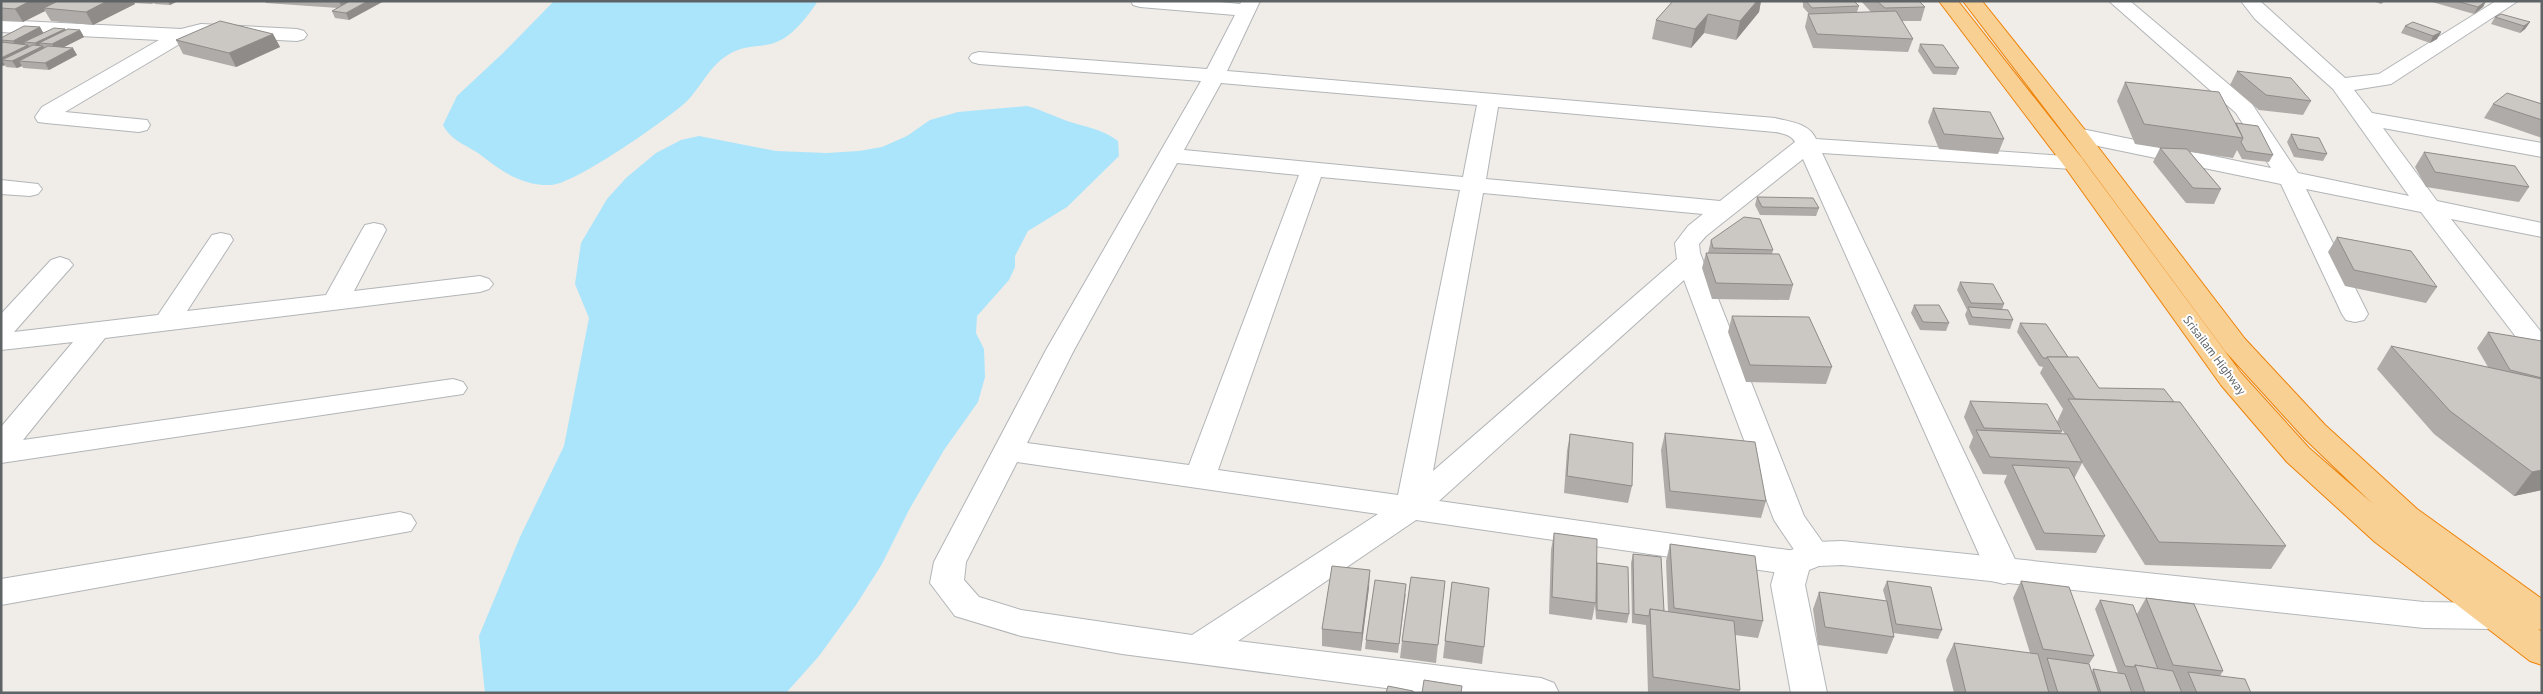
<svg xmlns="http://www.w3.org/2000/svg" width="2543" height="694" viewBox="0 0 2543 694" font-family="'PT Sans',sans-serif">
  <rect width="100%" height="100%" fill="#f0ece7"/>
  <!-- water -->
  <g fill="#aae5fc">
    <path d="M554 1H818C807 17 791 39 771 44 750 48 740 45 722 59 707 71 700 88 686 102 666 120 575 184 551 185 526 186 505 174 486 159 471 146 452 143 443 125L457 96 503 53Z"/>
    <path d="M1027 106C1042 110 1053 116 1067 121 1085 127 1103 129 1118 141L1119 156 1067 207 1028 231 1015 256V267L1009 280 977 316 976 333 984 349 985 377 978 402 944 450 910 508 882 564 856 605 819 656 786 693H485L479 636 520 537 564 446 589 318 575 284 581 243 607 199 626 178 656 153 681 140 699 136 776 151 827 153 859 151 882 147 907 136 930 120 958 112Z"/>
  </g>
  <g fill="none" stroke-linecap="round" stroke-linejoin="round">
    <!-- street casing -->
    <g stroke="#b2b5b8" stroke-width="2">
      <g id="street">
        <path d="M1131 1H1210L1240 4 1242 1H1260L1227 71 1775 118C1790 122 1809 123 1816 139L2081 157 2084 162 2081 167 2073 169 1822 153 2021 572 2016 581 2004 584 1992 581 1987 572 1803 159 1706 236 1699 244 1700 253 1804 516 1831 554 1827 563 1815 566 1810 564 1806 572 1794 575 1416 520 1238 641 1541 678 1554 683 1559 693H1424L1122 654 1021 636 955 616 930 583 934 562 1046 350 1201 81 979 64 972 62 969 58 972 54 979 52 1207 69 1235 15 1140 7 1133 5ZM1221 83 1477 105 1463 177 1184 150ZM1498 107 1775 132C1782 133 1792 135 1795 142L1720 201 1486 179ZM1177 163 1299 175 1189 465 1027 443 1074 350ZM1321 177 1460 190 1398 495 1218 470ZM1483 193 1703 214 1688 226 1675 243 1677 259 1433 471ZM1684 280 1774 520 1795 551 1439 501ZM1017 462 1378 514 1192 635 1021 610 979 597 964 580 966 562Z"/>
        <polygon points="2109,1 2130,1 2252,104 2298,173 2409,196 2333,89 2255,19 2241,1 2260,1 2345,78 2379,74 2496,1 2518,1 2391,84 2354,90 2372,113 2542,143 2542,157 2383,128 2437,201 2542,223 2542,237 2451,219 2542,333 2542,360 2532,358 2421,212 2306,189 2368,314 2364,320 2355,322 2346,320 2342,314 2281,184 2069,140 2066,135 2069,130 2077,128 2271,168 2236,113"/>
        <polygon points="1,20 181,29 201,24 297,29 304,31 307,35 304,39 297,41 201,36 188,39 65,112 147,120 150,125 147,130 139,132 46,123 38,122 35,117 42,107 159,40 1,32"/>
        <polygon points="1,180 38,184 42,189 38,194 30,196 1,194"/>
        <polygon points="374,223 383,225 386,230 354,291 480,276 489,279 493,284 489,289 480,292 105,338 23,440 453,379 463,382 467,388 463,394 1,463 1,427 73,342 1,350 1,314 51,260 60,257 69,260 73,265 14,332 158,315 212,235 221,233 230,235 233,240 187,311 326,295 362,230 365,225"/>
        <polygon points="400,512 411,515 416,523 411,531 1,605 1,579"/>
      </g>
    </g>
    <!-- secondary casing -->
    <g stroke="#b3b7bb" stroke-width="2">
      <polygon id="secondary" points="1842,541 2424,602 2491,603 2507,598 2519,602 2524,611 2519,620 2491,629 2424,628 1842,565 1819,566 1809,570 1805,585 1827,693 1791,693 1771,585 1777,563 1782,554 1803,545 1815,542"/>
    </g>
    <!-- highway casing -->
    <g stroke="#ee8308" stroke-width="2">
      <polygon id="highway" points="1939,1 1958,1 2081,157 2241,373 2309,448 2373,504 2305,439 2225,351 2069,140 1963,1 1982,1 2085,130 2245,339 2325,425 2417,509 2542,599 2542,630 2538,629 2542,632 2542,665 2530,661 2375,542 2287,462 2221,385 2065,167"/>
    </g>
    <!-- street -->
    <use href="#street" fill="#fff" fill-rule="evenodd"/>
    <!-- secondary -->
    <use href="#secondary" fill="#fff" fill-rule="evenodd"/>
    <!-- highway -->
    <use href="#highway" fill="#f9d094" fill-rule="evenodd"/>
  </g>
  <!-- wall -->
  <g fill="#afaba8">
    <polygon points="1,1 178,1 170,5 155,4 154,3 152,4 134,3 135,4 93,25 51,21 45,11 23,22 1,21"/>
    <polygon points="265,1 384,1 349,20 335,18 332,11 338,8 266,3"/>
    <polygon points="1673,1 1761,1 1759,12 1736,40 1704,33 1691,48 1652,39 1656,20"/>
    <polygon points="1801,1 1854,1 1859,6 1857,12 1871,12 1861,1 1919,1 1925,7 1921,21 1902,21 1913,39 1908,52 1813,48 1805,27 1808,14 1809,14 1803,7 1803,3"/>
    <polygon points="2373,1 2385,1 2381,4"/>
    <polygon points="2432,1 2486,1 2483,7 2474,14 2432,2"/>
    <polygon points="2495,17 2530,22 2525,29 2520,33 2491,24"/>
    <polygon points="2405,26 2441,32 2437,39 2430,43 2401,33"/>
    <polygon points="40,27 43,33 65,29 66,30 80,30 84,37 64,47 77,55 49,70 23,68 22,66 17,68 6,67 5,65 1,66 1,38"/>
    <polygon points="273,34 280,47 236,67 183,54 176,40"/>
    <polygon points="1920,44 1959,68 1956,75 1933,74 1918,51"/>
    <polygon points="2237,71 2311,101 2303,115 2259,110 2230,85"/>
    <polygon points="2125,82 2236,123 2273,155 2269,162 2242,159 2237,150 2233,158 2190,152 2221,189 2214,204 2186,203 2153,162 2160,148 2135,144 2117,101"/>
    <polygon points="2493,104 2542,104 2542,138 2484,118"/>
    <polygon points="1933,108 2004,139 1998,154 1939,149 1928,122"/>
    <polygon points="2291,134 2327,154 2323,161 2294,157 2287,142"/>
    <polygon points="2424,152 2529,187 2519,202 2426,187 2415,167"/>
    <polygon points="1757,197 1819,208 1816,216 1760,215 1755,205"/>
    <polygon points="2337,237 2437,287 2426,303 2345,286 2328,252"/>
    <polygon points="1711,240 1773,250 1772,254 1793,285 1789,300 1712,299 1702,268 1706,253 1708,253"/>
    <polygon points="1960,282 2004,304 2002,310 2013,320 2010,329 1969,325 1965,315 1967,310 1957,290"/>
    <polygon points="1914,305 1949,323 1946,331 1920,330 1911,313"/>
    <polygon points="1732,316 1832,367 1826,384 1746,382 1728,332"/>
    <polygon points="2020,323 2068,357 2099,388 2286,546 2271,569 2145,565 2082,463 2074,479 2105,536 2096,553 2036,550 2004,482 2007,475 1983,474 1969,447 1973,437 1964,417 1970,401 2062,431 2061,434 2065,434 2057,422 2063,409 2040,373 2043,367 2039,366 2017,332"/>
    <polygon points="2488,332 2542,341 2542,490 2514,496 2434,434 2377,369 2391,346 2488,367 2477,348"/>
    <polygon points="1665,433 1766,501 1761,518 1666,508 1661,450"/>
    <polygon points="1570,434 1632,486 1628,503 1564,493 1567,451"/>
    <polygon points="1554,533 1596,566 1597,563 1629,614 1627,623 1596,619 1595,605 1592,620 1549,614 1551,550"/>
    <polygon points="1670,544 1763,621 1758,638 1735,635 1740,690 1739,693 1648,693 1646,625 1632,623 1631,563 1633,554 1664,611 1668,612 1666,561"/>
    <polygon points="1445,581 1436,663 1400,658 1402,641"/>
    <polygon points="1887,581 1942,630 1938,639 1893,633 1894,637 1887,654 1818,645 1813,609 1819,592 1886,601 1883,590"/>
    <polygon points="2021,581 2094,656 2089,664 2092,672 2093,669 2118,673 2095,609 2100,600 2137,614 2146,598 2223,671 2220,676 2251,693 1954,693 1946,660 1954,643 2030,653 2013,598"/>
    <polygon points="1452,582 1484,647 1482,664 1443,658"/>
    <polygon points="1369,587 1361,651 1322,646 1322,629"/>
    <polygon points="1406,593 1398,653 1365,649 1366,640"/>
  </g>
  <!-- shaded-wall -->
  <g fill="#8e8b88">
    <polygon points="30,1 63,1 44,8 45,11 23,22 15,9"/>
    <polygon points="107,1 133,1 135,4 93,25 86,12"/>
    <polygon points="168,1 178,1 170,5"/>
    <polygon points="339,1 353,1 342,8"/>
    <polygon points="368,1 384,1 349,20 346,13"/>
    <polygon points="1757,1 1761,1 1759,12 1736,40 1740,21"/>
    <polygon points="2486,1 2483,7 2474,14 2478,7"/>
    <polygon points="1708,14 1704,33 1691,48 1695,29"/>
    <polygon points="2530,22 2525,29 2520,33 2524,26"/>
    <polygon points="40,27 44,34 24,42 25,44 18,48 13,41"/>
    <polygon points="65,29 69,36 80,30 84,37 56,51 52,44 39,43 42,47 43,46 48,53 19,61 22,66 17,68 12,61 2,60 5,65 3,66 1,63 1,58 28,45 32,51 38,48 35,43"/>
    <polygon points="2441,32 2437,39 2430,43 2433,36"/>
    <polygon points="273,34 280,47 236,67 229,53"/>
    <polygon points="73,48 77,55 49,70 45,63"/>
    <polygon points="2542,470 2542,490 2514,496 2532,472"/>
    <polygon points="1370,570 1369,587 1361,651 1362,633"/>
  </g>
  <!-- building -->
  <g fill="#cbc7c3" stroke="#8e8b88">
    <polygon points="1,1 30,1 15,9 1,8"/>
    <polygon points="58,1 107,1 86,12 44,8"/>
    <polygon points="350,1 368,1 346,13 332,11"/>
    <polygon points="1673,1 1757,1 1740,21 1708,14 1695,29 1656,20"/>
    <polygon points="1806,1 1854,1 1859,6 1812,8"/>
    <polygon points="1877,1 1919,1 1925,7 1885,8"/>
    <polygon points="2456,1 2486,1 2478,7"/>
    <polygon points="1896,11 1913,39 1817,34 1808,14"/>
    <polygon points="2501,14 2530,22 2524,26 2495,17"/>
    <polygon points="220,21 273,34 229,53 176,40"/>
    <polygon points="2413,22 2441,32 2433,36 2405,26"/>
    <polygon points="24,26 40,27 13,41 1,40 1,38"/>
    <polygon points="54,28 65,29 35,43 24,42"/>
    <polygon points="68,29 80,30 52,44 39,43"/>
    <polygon points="1,42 28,45 1,58"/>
    <polygon points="1920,44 1943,45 1959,68 1935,67"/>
    <polygon points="33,45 43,46 12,61 2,60"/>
    <polygon points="48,46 73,48 45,63 19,61"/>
    <polygon points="2237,71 2291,78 2311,101 2266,95"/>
    <polygon points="2125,82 2219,92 2243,138 2144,124"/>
    <polygon points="2507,93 2542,104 2542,120 2493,104"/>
    <polygon points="1933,108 1990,112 2004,139 1944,134"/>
    <polygon points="2236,123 2258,126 2273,155 2246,151 2241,142 2243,138"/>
    <polygon points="2291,134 2319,138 2327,154 2298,149"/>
    <polygon points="2160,148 2187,149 2221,189 2193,188"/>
    <polygon points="2424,152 2515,166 2529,187 2435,172"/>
    <polygon points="1757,197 1813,198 1819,208 1762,207"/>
    <polygon points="1744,217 1760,219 1773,250 1713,248 1711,240"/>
    <polygon points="2337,237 2411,251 2437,287 2354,270"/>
    <polygon points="1706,253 1779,254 1793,285 1716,283"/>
    <polygon points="1960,282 1993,284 2004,304 1971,303"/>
    <polygon points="1914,305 1939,305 1949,323 1923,322"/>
    <polygon points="1968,307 2008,310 2013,320 1972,317"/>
    <polygon points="1732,316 1809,317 1832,367 1750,365"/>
    <polygon points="2020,323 2046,324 2068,357 2047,357 2047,358 2043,358"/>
    <polygon points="2488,332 2542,341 2542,378 2510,370"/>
    <polygon points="2391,346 2542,379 2542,470 2532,472 2450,411"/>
    <polygon points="2047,357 2078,357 2099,388 2164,389 2174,402 2075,399"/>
    <polygon points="2068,399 2180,402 2286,546 2159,542"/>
    <polygon points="1970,401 2047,404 2062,431 1984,428"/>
    <polygon points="1976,430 2067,434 2082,462 1990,457"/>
    <polygon points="1665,433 1755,442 1766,501 1670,491"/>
    <polygon points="1570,434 1633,443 1632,486 1567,476"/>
    <polygon points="2012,465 2069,468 2105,536 2044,533"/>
    <polygon points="1554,533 1597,539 1596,603 1552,597"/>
    <polygon points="1670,544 1755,556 1763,621 1674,608"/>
    <polygon points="1633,554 1661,557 1664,611 1650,609 1649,616 1634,614"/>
    <polygon points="1597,563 1628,567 1629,614 1597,610"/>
    <polygon points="1332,566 1370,570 1362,633 1322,629"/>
    <polygon points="1411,577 1445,581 1438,645 1402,641"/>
    <polygon points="1375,580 1406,584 1399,644 1366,640"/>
    <polygon points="1887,581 1931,587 1942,630 1896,624"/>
    <polygon points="2021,581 2069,587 2094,656 2043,649"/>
    <polygon points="1452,582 1489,588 1484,647 1445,641"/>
    <polygon points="1819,592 1887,601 1894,637 1825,627"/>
    <polygon points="2146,598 2194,604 2223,671 2173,665"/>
    <polygon points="2100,600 2133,605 2158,669 2135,665 2134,667 2125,666"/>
    <polygon points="1650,609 1734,621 1740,690 1653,677"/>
    <polygon points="1954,643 2038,654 2049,693 1966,693"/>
    <polygon points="2047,658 2089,664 2099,693 2058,693"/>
    <polygon points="2135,665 2173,671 2182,693 2145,693"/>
    <polygon points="2093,669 2125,674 2132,693 2101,693"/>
    <polygon points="2188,672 2245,679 2251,693 2197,693"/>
    <polygon points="1424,680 1462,686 1461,693 1422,693"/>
    <polygon points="1388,686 1413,691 1413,693 1386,693"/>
  </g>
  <g text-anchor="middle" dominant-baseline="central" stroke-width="4" stroke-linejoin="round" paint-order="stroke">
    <!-- street labels -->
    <g font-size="12" fill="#5e6366" stroke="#fff">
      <text transform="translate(2215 355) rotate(53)">Srisailam Highway</text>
    </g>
  </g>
  <!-- border -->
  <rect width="2543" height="694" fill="none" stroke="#5e6366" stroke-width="5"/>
</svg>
